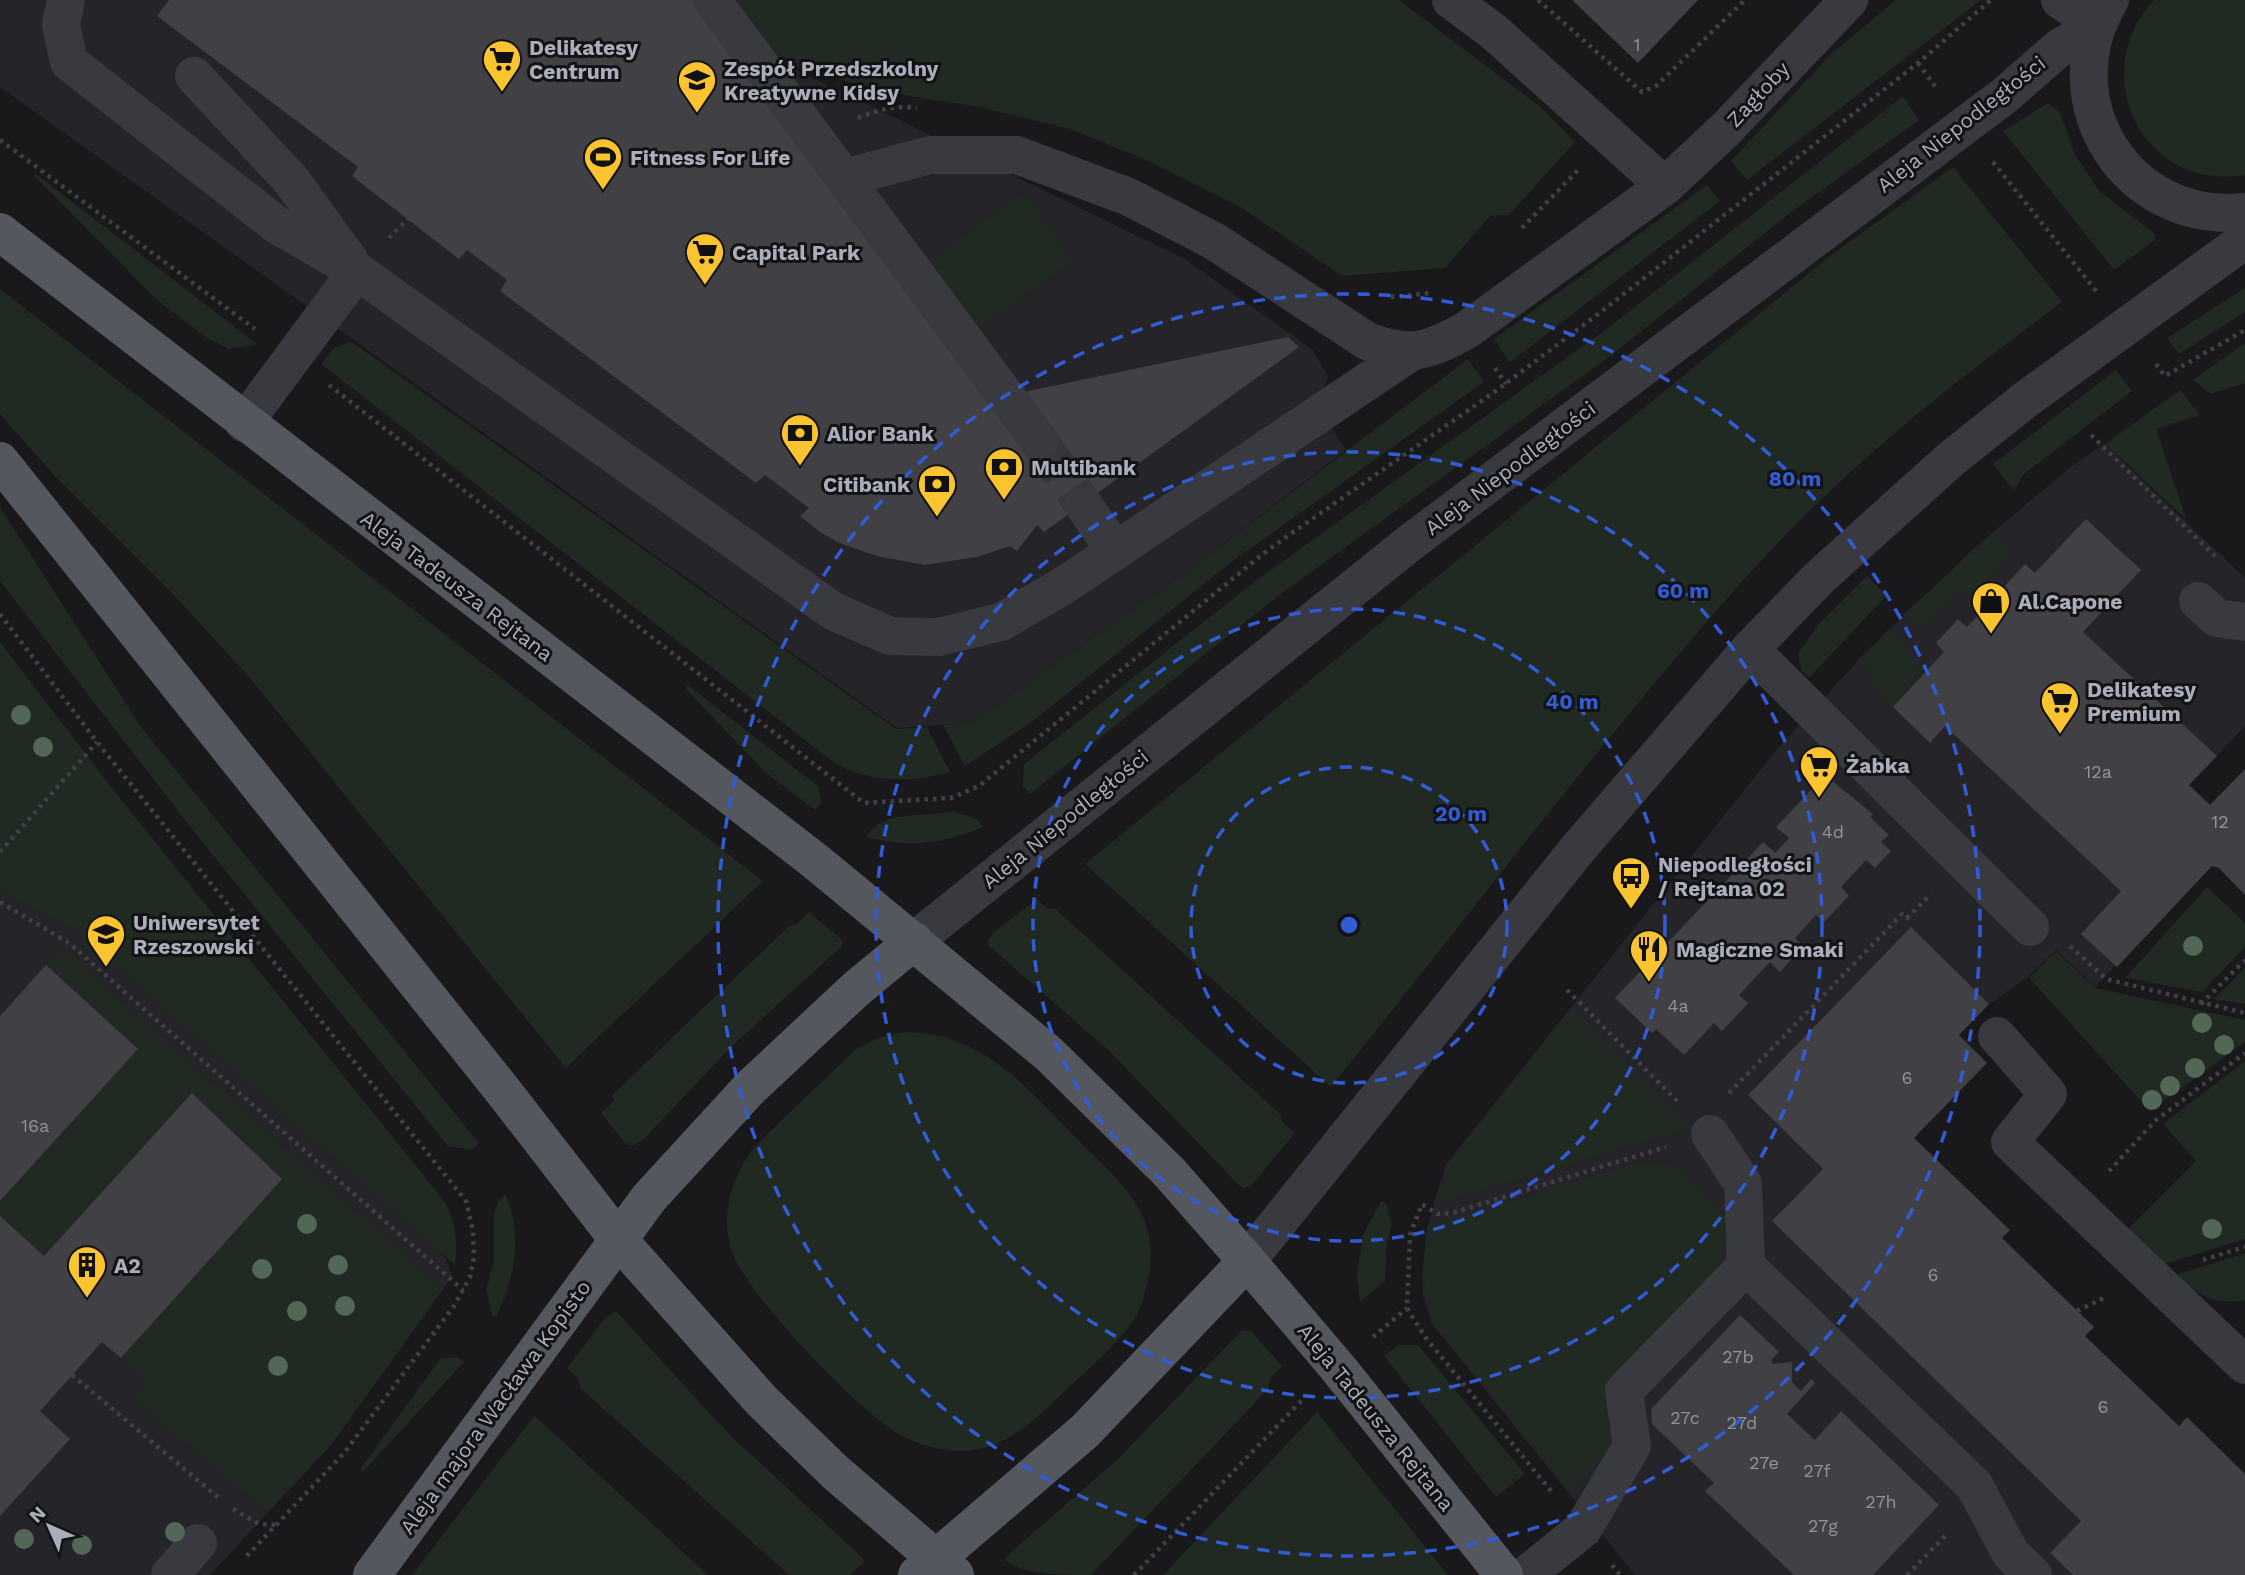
<svg xmlns="http://www.w3.org/2000/svg" width="2245" height="1575" viewBox="0 0 2245 1575" font-family="'Work Sans',sans-serif">
  <rect width="100%" height="100%" fill="#19181b"/>
  <!-- built -->
  <g fill="#252428">
    <polygon points="0,0 736,0 782,63 1183,258 1313,350 1328,377 1316,405 1346,450 1193,567 970,723 897,728 0,87"/>
    <polygon points="2104,444 2245,578 2245,726 2189,785 2210,805 2212,866 2095,987 2056,950 2028,977 1989,1004 1910,928 1748,1095 1823,1169 1773,1221 2081,1521 2051,1553 2073,1575 1635,1575 1432,1324 1423,1296 1422,1277 1427,1227 1446,1164 1778,748 1864,654 1973,549 2072,466"/>
    <polygon points="0,701 446,1259 452,1277 331,1445 210,1575 0,1575"/>
  </g>
  <!-- green -->
  <g fill="#202922">
    <polygon points="736,0 1399,0 1538,105 1575,142 1509,215 1490,216 1445,268 1342,276 1242,208 1146,160 1070,129 979,107 884,92 782,63"/>
    <polygon points="1896,0 1981,0 1747,180 1731,161 1832,53"/>
    <path d="M2154 0H2245V175C2143 192 2085 74 2154 0Z"/>
    <polygon points="1903,96 1919,120 1794,210 1609,357 1278,596 1030,794 1023,786 1024,764 1254,582 1612,325"/>
    <polygon points="2048,103 2060,112 2074,153 2099,191 2155,234 2155,240 2114,270 2003,131"/>
    <path d="M1953 167 2062 302C1981 363 1900 424 1827 494 1754 563 1689 642 1625 719 1525 840 1429 965 1331 1087L1085 864 1830 256Z"/>
    <polygon points="36,174 257,344 229,349 207,338 156,299 34,176"/>
    <polygon points="1707,185 1720,201 1510,362 1494,339"/>
    <polygon points="1022,194 1027,194 1073,261 977,330 926,262"/>
    <polygon points="2245,288 2245,312 2179,354 2167,338"/>
    <polygon points="0,289 763,881 566,1068 250,678 170,591 54,475 0,414"/>
    <path d="M352 342 896 729 927 727 950 772C911 783 867 783 833 762L321 364 335 347Z"/>
    <polygon points="2245,343 2245,383 2211,394 2193,380"/>
    <polygon points="1468,359 1484,382 1230,563 1033,721 965,766 943,725 970,723 1193,567"/>
    <polygon points="2116,370 2132,391 2023,475 2014,491 1993,464"/>
    <polygon points="2180,390 2200,415 2156,429 2186,519 2105,444"/>
    <polygon points="0,507 141,727 479,1143 472,1150 448,1146 199,838 0,581"/>
    <polygon points="1993,533 2012,553 1975,593 1957,594 1921,631 1903,615"/>
    <polygon points="1867,576 1887,595 1809,678 1801,670 1798,653 1819,624"/>
    <polygon points="1889,629 1907,646 1921,675 1892,707 1875,687 1864,656"/>
    <path d="M0 642 115 792 445 1202C456 1223 458 1242 455 1265L76 931 12 898 0 888Z"/>
    <polygon points="688,685 819,787 821,803 815,810 764,771 685,688"/>
    <path d="M952 811 977 819 983 827C944 844 908 848 867 837 882 808 924 819 952 811Z"/>
    <polygon points="2207,887 2245,923 2245,947 2202,992 2125,978"/>
    <polygon points="1037,899 1048,909 1056,909 1280,1114 1282,1122 1295,1133 1250,1187 1243,1188 1238,1184 1108,1050 988,945 987,941 993,933"/>
    <polygon points="809,912 840,938 843,943 840,948 731,1047 644,1139 632,1146 626,1144 601,1113 614,1101 612,1095 789,926 797,924"/>
    <polygon points="62,948 443,1289 331,1445 267,1512 134,1400 147,1381 121,1358 282,1179 192,1093 44,1256 0,1216 0,1201 138,1049 46,965"/>
    <polygon points="2056,951 2095,988 2245,1020 2245,1042 2150,1111 2029,978"/>
    <polygon points="2245,968 2245,1004 2214,999"/>
    <polygon points="1572,1007 1689,1124 1682,1131 1445,1201 1440,1193 1448,1164"/>
    <path d="M905 1032C991 1033 1034 1098 1092 1154 1130 1191 1160 1221 1148 1279 1145 1294 1141 1311 1131 1324 1113 1348 1089 1368 1067 1389 1036 1419 1005 1452 958 1451 939 1450 919 1445 902 1436 862 1415 746 1294 732 1252 719 1214 732 1178 754 1147L856 1049 880 1037Z"/>
    <polygon points="2245,1061 2245,1239 2164,1264 2128,1229 2196,1161 2163,1124"/>
    <path d="M1673 1164 1731 1220 1717 1273 1609 1383V1451L1570 1491 1433 1323C1421 1289 1424 1262 1428 1227L1628 1165Z"/>
    <path d="M505 1194C523 1229 515 1283 496 1316L492 1315 486 1290 494 1261V1215L498 1202Z"/>
    <polygon points="1381,1201 1386,1203 1392,1225 1387,1241 1385,1281 1360,1302 1357,1276 1363,1235"/>
    <path d="M2245 1253V1300C2215 1306 2197 1295 2176 1275Z"/>
    <polygon points="616,1311 729,1434 863,1558 864,1562 850,1575 789,1575 580,1388 579,1379 567,1368 605,1318"/>
    <path d="M1242 1330 1251 1331 1282 1366 1269 1380V1388L1091 1575C1064 1575 1020 1575 1004 1559L1009 1554 1118 1459Z"/>
    <polygon points="1398,1345 1418,1345 1525,1474 1496,1497 1384,1356"/>
    <polygon points="457,1357 464,1362 362,1473 361,1468 440,1359"/>
    <polygon points="1317,1412 1448,1575 1163,1575"/>
    <polygon points="534,1416 535,1416 708,1575 412,1575"/>
  </g>
  <!-- building -->
  <g fill="#404045">
    <polygon points="169,0 696,0 1046,475 1063,462 1014,394 1288,337 1299,347 1044,532 1037,525 1017,551 1010,546 977,557 925,565 877,556 837,542 819,531 800,516 809,508 765,475 756,483 500,291 507,280 467,250 459,259 352,176 358,167 157,16"/>
    <polygon points="1572,0 1698,0 1638,63"/>
    <polygon points="2086,519 2141,570 2083,632 2217,756 2189,785 2210,805 2245,769 2245,895 2219,868 2212,866 2117,967 2081,934 2121,891 1945,726 1930,743 1893,707 1944,652 1936,643 1958,619 1967,627 2025,564 2035,573"/>
    <polygon points="1825,775 1873,814 1870,817 1889,835 1881,842 1891,851 1875,868 1866,860 1841,887 1849,896 1824,922 1816,915 1795,938 1803,946 1780,972 1770,962 1739,995 1748,1003 1741,1011 1722,1031 1714,1023 1684,1055 1656,1029 1652,1033 1615,998 1763,842 1775,853 1789,838 1776,827"/>
    <polygon points="1911,927 1989,1004 1959,1035 1987,1063 1914,1138 2010,1230 2002,1238 2094,1327 2085,1336 2179,1426 2187,1417 2245,1474 2245,1575 2073,1575 2050,1553 2081,1521 1772,1221 1823,1169 1748,1095"/>
    <polygon points="46,965 138,1049 0,1201 0,1016"/>
    <polygon points="192,1093 282,1179 121,1358 102,1342 40,1411 70,1439 0,1516 0,1216 44,1256"/>
    <polygon points="1740,1315 1779,1352 1771,1360 1773,1364 1792,1362 1792,1382 1801,1391 1811,1379 1815,1383 1787,1414 1815,1440 1841,1411 1939,1505 1873,1575 1794,1575 1705,1491 1714,1483 1652,1424 1651,1409"/>
  </g>
  <g fill="none" stroke-linecap="round" stroke-linejoin="round">
    <!-- minor-tunnel -->
    <polyline stroke="#36363b" stroke-width="38" stroke-dasharray="38 19" stroke-linecap="butt" points="1040,442 1083,504"/>
    <!-- path -->
    <g stroke="#3f4147" stroke-width="4.5" stroke-dasharray="3.5 5" stroke-linecap="butt">
      <polyline points="1538,0 1642,92 1656,86 1745,0"/>
      <polyline points="1918,63 1937,89"/>
      <path d="M858 118C878 110 895 105 917 108"/>
      <polyline points="0,140 255,329"/>
      <polyline points="1993,162 2097,292"/>
      <polyline points="1522,228 1579,169"/>
      <polyline points="389,238 408,219"/>
      <polyline points="1391,297 1431,293"/>
      <polyline points="2156,364 2165,376 2245,330"/>
      <polyline points="1495,368 1506,384"/>
      <polyline points="329,385 864,803 951,798 979,786 1269,549 1493,393 1597,315 1918,63 1991,0"/>
      <polyline points="2091,435 2216,557"/>
      <polyline points="0,614 97,742 466,1201 473,1231 474,1257 470,1277 454,1306 344,1453 244,1559"/>
      <polyline points="0,852 97,742"/>
      <polyline points="0,902 69,943 463,1290"/>
      <polyline points="2070,946 2106,979 2245,1013"/>
      <polyline points="1567,990 1677,1101"/>
      <polyline points="2201,1004 2245,960"/>
      <polyline points="1729,1093 1902,914 1907,918 1931,894"/>
      <polyline points="2109,1171 2156,1120 2245,1053"/>
      <polyline points="2203,1260 2245,1247"/>
      <polyline points="2077,1311 2106,1297"/>
      <polyline points="1373,1337 1407,1308"/>
      <polyline points="72,1375 220,1499"/>
      <polyline points="1551,1491 1425,1337 1407,1308 1410,1235 1422,1204 1437,1214 1452,1213 1666,1147"/>
      <polyline points="233,1509 259,1524 276,1525"/>
      <polyline points="1612,1565 1620,1575"/>
      <polyline points="1134,1575 1304,1398"/>
      <polyline points="1907,1575 1947,1534"/>
    </g>
    <!-- minor -->
    <g stroke="#393a40" stroke-width="38">
      <polyline points="66,0 61,25 69,62 277,225 357,271 833,611 890,636 938,637 1001,622 1063,586 1411,352"/>
      <polyline points="712,0 1040,442"/>
      <polyline points="1451,0 1494,32 1665,186"/>
      <polyline points="2060,0 2097,25"/>
      <path d="M2110 0C2049 101 2127 225 2245 212"/>
      <polyline points="194,76 291,180 349,260"/>
      <path d="M844 178 930 155H1017L1129 197 1214 241 1367 341C1410 358 1430 351 1468 329L1665 186 1725 130 1849 0"/>
      <polyline points="244,423 357,271"/>
      <polyline points="1083,504 1115,551"/>
      <polyline points="2198,601 2217,618 2245,622"/>
      <polyline points="1750,649 2030,927"/>
      <polyline points="914,941 1411,542 2004,96 2059,48 2097,25"/>
      <polyline points="1997,1036 2048,1094 2010,1142 2245,1365"/>
      <polyline points="1710,1134 1743,1184 1746,1266 1974,1485 2011,1554 2033,1575"/>
      <polyline points="1247,1261 1576,851 1750,649 1820,577 1951,459 2025,400 2245,240"/>
      <polyline points="170,1575 198,1543"/>
      <polyline points="1526,1575 1583,1529 1632,1446 1624,1391 1746,1266"/>
    </g>
    <!-- major -->
    <g stroke="#55575f" stroke-width="38">
      <polyline points="0,232 815,861 1049,1054 1169,1172 1247,1261 1338,1368 1504,1575"/>
      <polyline points="0,461 507,1096 617,1238 761,1400 835,1472 955,1575"/>
      <polyline points="372,1575 649,1198 749,1089 856,989 914,941"/>
      <polyline points="917,1575 1085,1431 1247,1261"/>
    </g>
  </g>
  <!-- trees -->
  <g fill="#526755">
    <circle cx="21" cy="715" r="10"/>
    <circle cx="43" cy="747" r="10"/>
    <circle cx="2193" cy="946" r="10"/>
    <circle cx="2202" cy="1023" r="10"/>
    <circle cx="2224" cy="1045" r="10"/>
    <circle cx="2195" cy="1068" r="10"/>
    <circle cx="2170" cy="1086" r="10"/>
    <circle cx="2152" cy="1100" r="10"/>
    <circle cx="307" cy="1224" r="10"/>
    <circle cx="2212" cy="1229" r="10"/>
    <circle cx="338" cy="1265" r="10"/>
    <circle cx="262" cy="1269" r="10"/>
    <circle cx="345" cy="1306" r="10"/>
    <circle cx="297" cy="1311" r="10"/>
    <circle cx="278" cy="1366" r="10"/>
    <circle cx="175" cy="1532" r="10"/>
    <circle cx="24" cy="1539" r="10"/>
    <circle cx="82" cy="1545" r="10"/>
  </g>
  <!-- distance rings -->
  <g fill="none" stroke="#325cd4" stroke-width="3.5" stroke-dasharray="12 9">
    <circle cx="1349" cy="925" r="158"/>
    <circle cx="1349" cy="925" r="316"/>
    <circle cx="1349" cy="925" r="473"/>
    <circle cx="1349" cy="925" r="631"/>
  </g>
  <!-- icons -->
  <defs>
    <g id="supermarket-pin" transform="scale(2.0125)"><path d="M0 17L-7.5 6A9.5 9.5 0 1 1 7.5 6Z" fill="#fac431" stroke="#131316"/><path d="M-6-5.5h2.5l.6 2H6L4.5 2H-2.5L-4.4-4H-6ZM-1.5 3.2a1.3 1.3 0 1 0 .1 0ZM3 3.2a1.3 1.3 0 1 0 .1 0Z" fill="#111"/></g>
    <g id="school-pin" transform="scale(2.0125)"><path d="M0 17L-7.5 6A9.5 9.5 0 1 1 7.5 6Z" fill="#fac431" stroke="#131316"/><path d="M0-5L7-2L0 1L-7-2ZM-4 1L0 2.5L4 1V4Q0 6-4 4Z" fill="#111"/></g>
    <g id="stadium-pin" transform="scale(2.0125)"><path d="M0 17L-7.5 6A9.5 9.5 0 1 1 7.5 6Z" fill="#fac431" stroke="#131316"/><path d="M0-5a6.5 5 0 1 0 0 10a6.5 5 0 1 0 0-10ZM-3.5-1.8h7v3.6h-7Z" fill="#111"/></g>
    <g id="bank-pin" transform="scale(2.0125)"><path d="M0 17L-7.5 6A9.5 9.5 0 1 1 7.5 6Z" fill="#fac431" stroke="#131316"/><path d="M-6-4H6V4H-6ZM0-2.3a2.3 2.3 0 1 0 0 4.6a2.3 2.3 0 1 0 0-4.6Z" fill="#111"/></g>
    <g id="shop-pin" transform="scale(2.0125)"><path d="M0 17L-7.5 6A9.5 9.5 0 1 1 7.5 6Z" fill="#fac431" stroke="#131316"/><path d="M-5-2.5h2.3a2.7 3.5 0 0 1 5.4 0H5L5.5 6h-11ZM-1.5-2.5h3a1.5 2.3 0 0 0-3 0Z" fill="#111"/></g>
    <g id="bus-pin" transform="scale(2.0125)"><path d="M0 17L-7.5 6A9.5 9.5 0 1 1 7.5 6Z" fill="#fac431" stroke="#131316"/><path d="M-5-6H5V4H4V6H2V4H-2V6H-4V4H-5ZM-3.5-4V0h7V-4ZM-3.5 1.2v1.5H-2V1.2ZM2 1.2v1.5H3.5V1.2Z" fill="#111"/></g>
    <g id="university-pin" transform="scale(2.0125)"><path d="M0 17L-7.5 6A9.5 9.5 0 1 1 7.5 6Z" fill="#fac431" stroke="#131316"/><path d="M0-5L7-2L0 1L-7-2ZM-4 1L0 2.5L4 1V4Q0 6-4 4Z" fill="#111"/></g>
    <g id="restaurant-pin" transform="scale(2.0125)"><path d="M0 17L-7.5 6A9.5 9.5 0 1 1 7.5 6Z" fill="#fac431" stroke="#131316"/><path d="M-5-6h1v4h1v-4h1v4h1v-4h1v5L-1.5 .5V6h-2V.5L-5-1ZM5-6V6H3V1.5H1.5Q1.5-4 5-6Z" fill="#111"/></g>
    <g id="building-pin" transform="scale(2.0125)"><path d="M0 17L-7.5 6A9.5 9.5 0 1 1 7.5 6Z" fill="#fac431" stroke="#131316"/><path d="M-4-6H4V6H1V3H-1V6H-4ZM-2.5-4.3h1.7v1.8h-1.7ZM.8-4.3h1.7v1.8H.8ZM-2.5-1h1.7V.8h-1.7ZM.8-1h1.7V.8H.8Z" fill="#111"/></g>
  </defs>
  <g fill-rule="evenodd">
    <use href="#supermarket-pin" x="502" y="59"/>
    <use href="#school-pin" x="697" y="80"/>
    <use href="#stadium-pin" x="603" y="157"/>
    <use href="#supermarket-pin" x="705" y="252"/>
    <use href="#bank-pin" x="800" y="433"/>
    <use href="#bank-pin" x="1004" y="467"/>
    <use href="#bank-pin" x="937" y="484"/>
    <use href="#shop-pin" x="1991" y="601"/>
    <use href="#supermarket-pin" x="2060" y="701"/>
    <use href="#supermarket-pin" x="1819" y="765"/>
    <use href="#bus-pin" x="1631" y="876"/>
    <use href="#university-pin" x="106" y="934"/>
    <use href="#restaurant-pin" x="1649" y="949"/>
    <use href="#building-pin" x="87" y="1265"/>
  </g>
  <g text-anchor="middle" dominant-baseline="central" stroke-width="6" stroke-linejoin="round" paint-order="stroke">
    <!-- number labels -->
    <g font-size="18" fill="#90929e">
      <text x="1637" y="44">1</text>
      <text x="2098" y="771">12a</text>
      <text x="2220" y="821">12</text>
      <text x="1833" y="831">4d</text>
      <text x="1678" y="1005">4a</text>
      <text x="1907" y="1077">6</text>
      <text x="35" y="1125">16a</text>
      <text x="1933" y="1274">6</text>
      <text x="1738" y="1356">27b</text>
      <text x="2103" y="1406">6</text>
      <text x="1685" y="1417">27c</text>
      <text x="1742" y="1422">27d</text>
      <text x="1764" y="1462">27e</text>
      <text x="1817" y="1470">27f</text>
      <text x="1881" y="1501">27h</text>
      <text x="1823" y="1525">27g</text>
    </g>
    <!-- poi labels -->
    <g font-size="21" font-weight="bold" fill="#aaaebb" stroke="#131316" text-anchor="start">
      <text x="529" y="47">Delikatesy<tspan x="529" dy="24">Centrum</tspan></text>
      <text x="724" y="68">Zespół Przedszkolny<tspan x="724" dy="24">Kreatywne Kidsy</tspan></text>
      <text x="630" y="157">Fitness For Life</text>
      <text x="732" y="252">Capital Park</text>
      <text x="827" y="433">Alior Bank</text>
      <text x="1031" y="467">Multibank</text>
      <text x="910" y="484" text-anchor="end">Citibank</text>
      <text x="2018" y="601">Al.Capone</text>
      <text x="2087" y="689">Delikatesy<tspan x="2087" dy="24">Premium</tspan></text>
      <text x="1846" y="765">Żabka</text>
      <text x="1658" y="864">Niepodległości<tspan x="1658" dy="24">/ Rejtana 02</tspan></text>
      <text x="133" y="922">Uniwersytet<tspan x="133" dy="24">Rzeszowski</tspan></text>
      <text x="1676" y="949">Magiczne Smaki</text>
      <text x="114" y="1265">A2</text>
    </g>
    <!-- street labels -->
    <g font-size="21" fill="#aaaebb" stroke="#131316">
      <text transform="translate(1758 94) rotate(-47)">Zagłoby</text>
      <text transform="translate(1961 124) rotate(-38)">Aleja Niepodległości</text>
      <text transform="translate(1510 468) rotate(-37)">Aleja Niepodległości</text>
      <text transform="translate(457 586) rotate(37)">Aleja Tadeusza Rejtana</text>
      <text transform="translate(1065 819) rotate(-39)">Aleja Niepodległości</text>
      <text transform="translate(495 1407) rotate(-54)">Aleja majora Wacława Kopisto</text>
      <text transform="translate(1376 1417) rotate(51)">Aleja Tadeusza Rejtana</text>
    </g>
  </g>
  <circle cx="1349" cy="925" r="10" fill="#325cd4" stroke="#131316" stroke-width="3.5"/>
  <g font-size="21" text-anchor="middle" font-weight="bold" fill="#325cd4" stroke="#131316" stroke-width="6" stroke-linejoin="round" paint-order="stroke">
    <text x="1795" y="486">80 m</text>
    <text x="1683" y="598">60 m</text>
    <text x="1572" y="709">40 m</text>
    <text x="1461" y="821">20 m</text>
  </g>
  <!-- north arrow -->
  <g transform="translate(49 1526) rotate(315)" stroke="#131316" stroke-width="5" paint-order="stroke">
  <path d="M0-5L12 26L0 18L-12 26Z" fill="#aaaebb"/>
  <text y="-10" font-size="19" font-weight="bold" text-anchor="middle" fill="#aaaebb">N</text>
  </g>
</svg>
